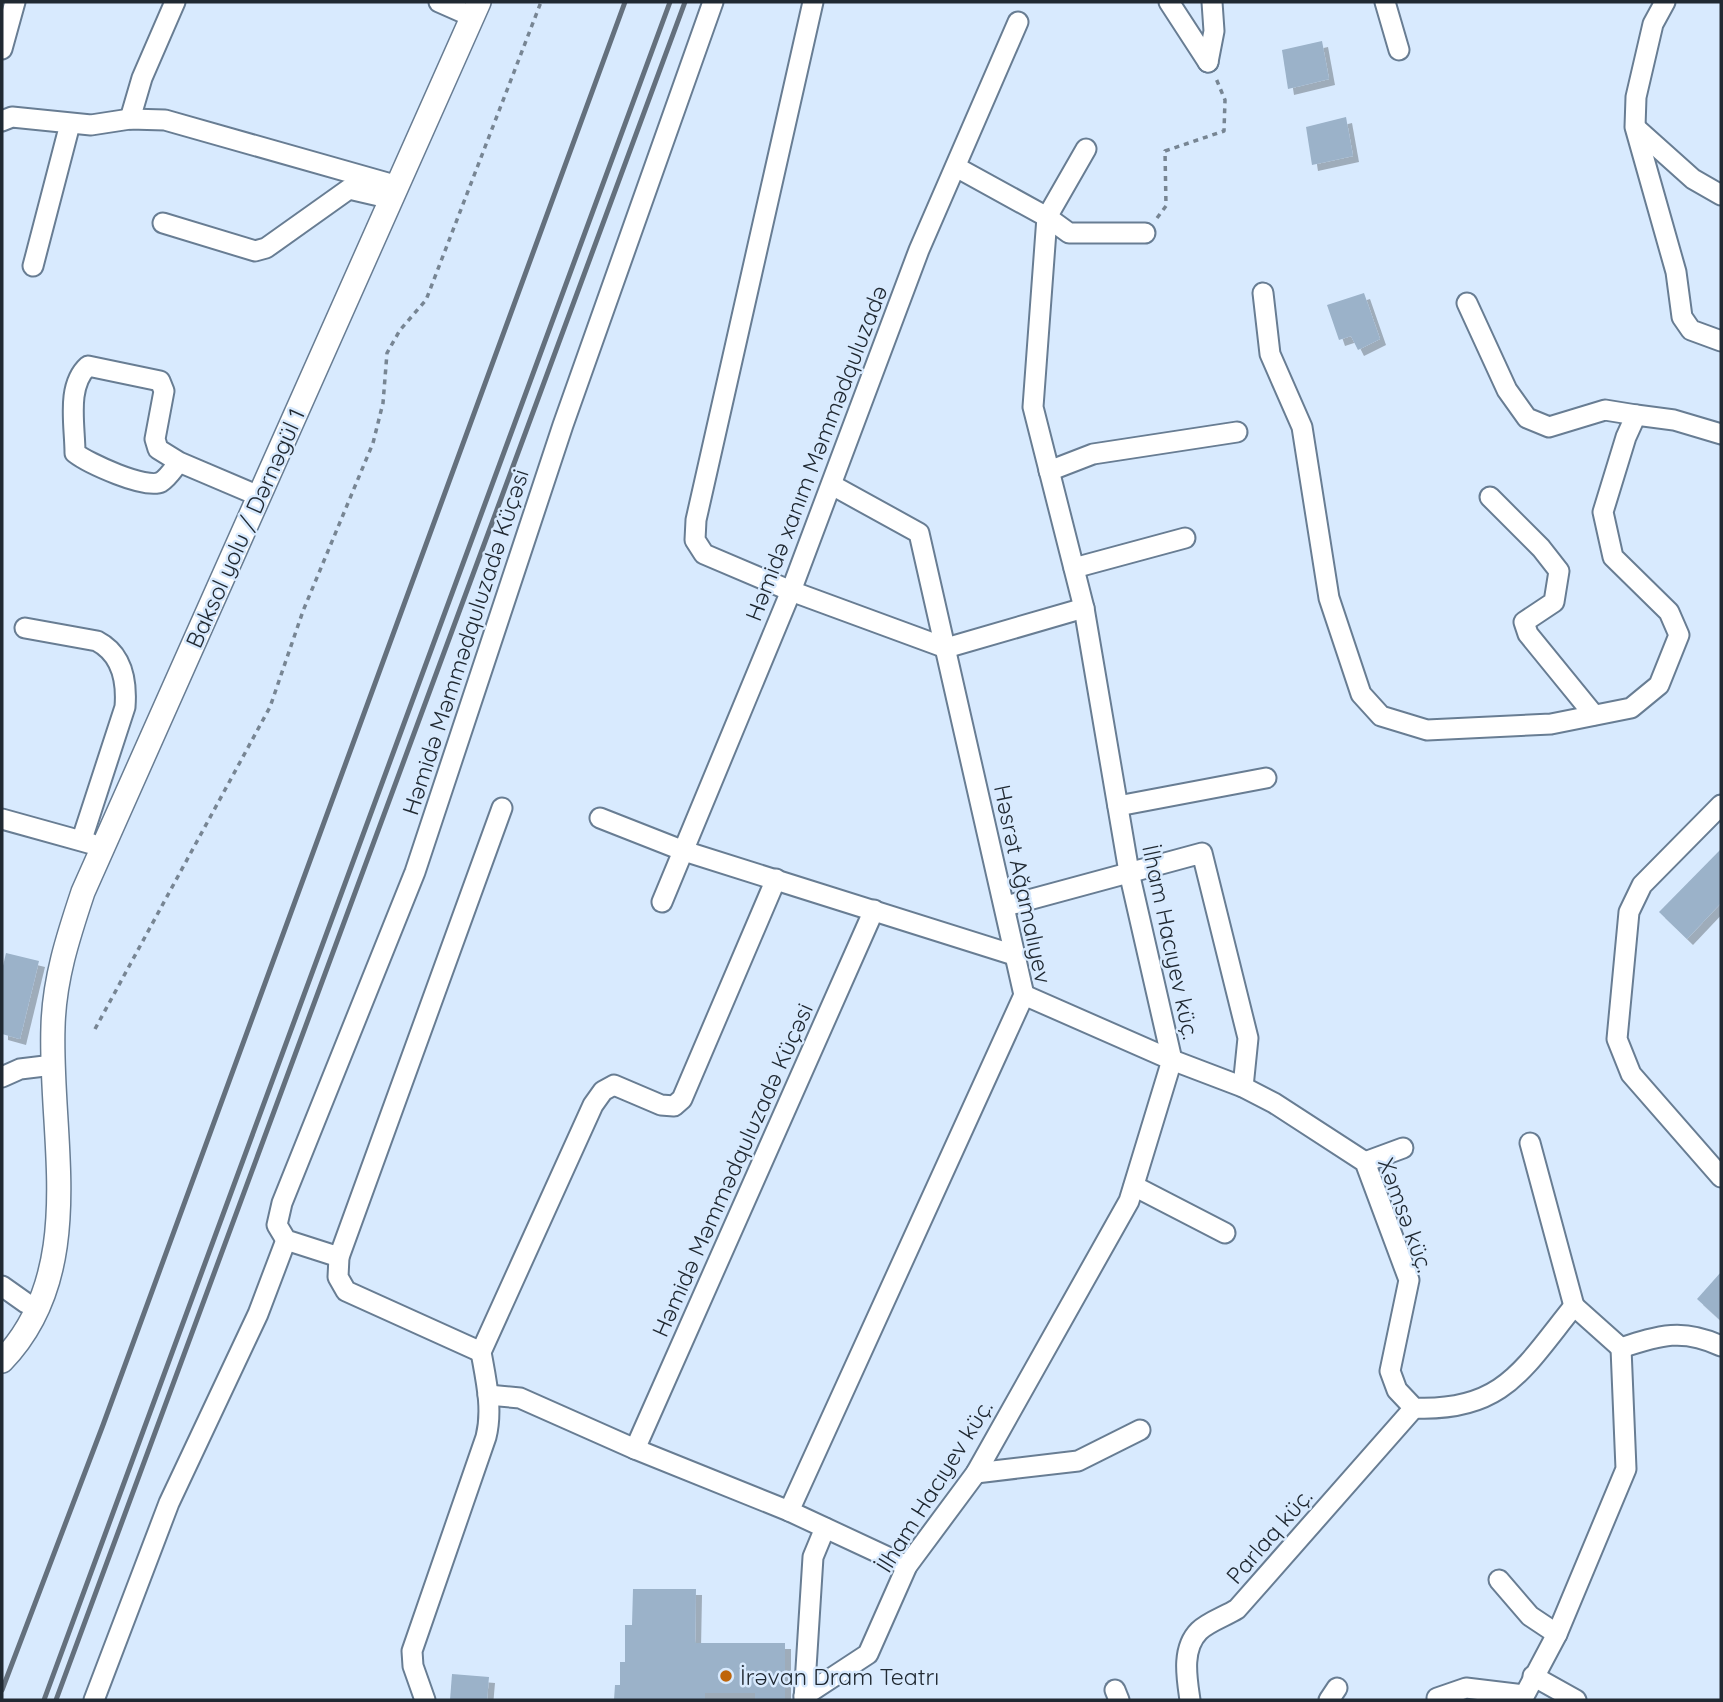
<svg xmlns="http://www.w3.org/2000/svg" width="1723" height="1702" viewBox="0 0 1723 1702" font-family="Quicksand,sans-serif">
  <defs>
    <filter id="shadow"><feDropShadow dx="6" dy="6" stdDeviation="0" flood-color="#0004"/></filter>
  </defs>
  <rect width="100%" height="100%" fill="#d8eafe"/>
  <!-- building -->
  <g fill="#9bb2c9" filter="url(#shadow)">
    <polygon points="1322,41 1329,79 1288,89 1282,50"/>
    <polygon points="1346,117 1353,156 1312,165 1306,127"/>
    <polygon points="1364,293 1380,339 1358,350 1351,336 1339,340 1327,305"/>
    <polygon points="1721,849 1721,903 1687,939 1659,912"/>
    <polygon points="6,953 39,961 20,1039 2,1034 2,970"/>
    <polygon points="1721,1272 1721,1321 1697,1299"/>
    <polygon points="633,1589 696,1589 695,1643 785,1643 785,1700 755,1700 755,1693 705,1693 705,1700 614,1700 615,1685 620,1685 620,1662 625,1662 625,1625 632,1625"/>
    <polygon points="452,1674 489,1677 487,1700 450,1700"/>
  </g>
  <g fill="none" stroke-linecap="round" stroke-linejoin="round">
    <!-- minor casing -->
    <g stroke="#687d93" stroke-width="23">
      <g id="minor">
        <polyline points="439,2 473,17"/>
        <polyline points="813,2 696,520 695,540 704,554 791,591 946,648 1084,608"/>
        <polyline points="1169,2 1208,62"/>
        <polyline points="1385,2 1399,50"/>
        <polyline points="1665,2 1653,24 1636,97 1635,127 1676,272 1682,317 1691,330 1721,341"/>
        <polyline points="2,49 15,2"/>
        <polyline points="1208,62 1214,31 1212,2"/>
        <polyline points="130,119 142,78 175,2"/>
        <polyline points="2,121 12,117 91,125 130,119 165,120 398,186"/>
        <polyline points="1636,128 1693,179 1721,195"/>
        <polyline points="956,167 1047,217 1069,233 1145,233"/>
        <polyline points="163,223 255,251 266,248 349,189 392,199"/>
        <polyline points="33,266 70,124"/>
        <polyline points="1263,293 1270,354 1302,427 1329,598 1361,694 1381,716 1427,730 1551,724 1631,708 1659,685 1679,635 1669,612 1613,557 1603,512 1626,437 1636,415 1674,420 1721,434"/>
        <polyline points="1467,303 1507,390 1527,418 1549,427 1605,410 1636,415"/>
        <path d="M179 462C174 468 168 478 161 482 146 490 88 463 75 453 75 425 66 386 88 366L160 381 164 391 155 439 158 449 179 462 259 496"/>
        <polyline points="1049,471 1093,454 1237,432"/>
        <polyline points="1490,497 1541,548 1559,571 1554,602 1524,622 1528,634 1594,715"/>
        <polyline points="1074,568 1185,538"/>
        <path d="M25 628 97 641C122 654 127 681 125 707L82 839"/>
        <polyline points="1721,805 1642,885 1629,912 1617,1039 1631,1074 1721,1177"/>
        <polyline points="1118,806 1266,778"/>
        <polyline points="600,818 684,851 1017,956"/>
        <polyline points="2,819 92,844"/>
        <polyline points="662,902 791,591 919,250 1018,22"/>
        <polyline points="1006,906 1202,853 1248,1038 1243,1087"/>
        <path d="M1024 995 1172 1060 1243 1087 1274 1103 1365 1162 1409 1280 1390 1371 1397 1390 1414 1408C1503 1412 1523 1369 1574 1306L1621 1348C1660 1335 1683 1328 1721 1346"/>
        <polyline points="2,1077 20,1069 53,1065"/>
        <polyline points="1530,1143 1574,1306"/>
        <polyline points="1365,1162 1403,1148"/>
        <polyline points="1134,1186 1225,1233"/>
        <polyline points="339,1257 286,1240 277,1225 282,1203 415,872 563,425 713,2"/>
        <polyline points="2,1286 26,1303"/>
        <polyline points="481,1352 346,1291 338,1277 339,1257 502,808"/>
        <polyline points="488,1395 520,1398 635,1449 789,1511 907,1566"/>
        <polyline points="635,1449 874,910"/>
        <polyline points="976,1473 1078,1461 1140,1430"/>
        <polyline points="789,1511 1024,995 919,533 832,485"/>
        <polyline points="1499,1580 1530,1616 1557,1634"/>
        <polyline points="1533,1676 1576,1700"/>
        <polyline points="1115,1690 1119,1700"/>
        <polyline points="804,1696 868,1654 907,1566 976,1473 1129,1201 1172,1060 1129,872 1084,608 1033,407 1047,217 1086,149"/>
        <polyline points="1437,1698 1466,1688 1524,1695"/>
        <polyline points="94,1700 169,1503 258,1314 286,1240"/>
        <path d="M425 1700 413 1666 412 1651 486 1437C493 1409 486 1380 481 1352L593 1105 603 1091 614 1085 661 1105 674 1106 682 1099 776 879"/>
        <polyline points="804,1700 813,1557 825,1528"/>
        <path d="M1190 1700C1187 1679 1181 1649 1199 1631 1208 1622 1226 1616 1237 1609L1414 1408"/>
        <polyline points="1329,1700 1337,1688"/>
        <polyline points="1522,1700 1557,1634 1626,1469 1621,1348"/>
      </g>
    </g>
    <!-- major casing -->
    <g stroke="#687d93" stroke-width="26">
      <path id="major" d="M2 1361C89 1271 49 1138 53 1027 54 980 68 937 83 892L479 2"/>
    </g>
    <!-- path -->
    <g stroke="#778593" stroke-width="3.5" stroke-dasharray="5 5" stroke-linecap="butt">
      <polyline points="1157,218 1166,206 1165,151 1224,131 1225,100 1215,76"/>
      <polyline points="95,1029 270,707 303,611 373,443 383,403 387,353 400,330 426,300 541,2"/>
    </g>
    <!-- minor -->
    <use href="#minor" stroke="#fff" stroke-width="19"/>
    <!-- major -->
    <use href="#major" stroke="#fff" stroke-width="23"/>
    <!-- rail -->
    <g stroke="#64707d" stroke-width="5">
      <polyline points="2,1690 103,1425 625,2"/>
      <polyline points="44,1700 670,2"/>
      <polyline points="56,1700 685,2"/>
    </g>
  </g>
  <!-- markers -->
  <circle fill="#bf650a" stroke="#d8eafe" stroke-width="2.5" cx="726" cy="1676" r="7"/>
  <g text-anchor="middle" dominant-baseline="central" stroke-width="5" stroke-linejoin="round" paint-order="stroke">
    <!-- street labels -->
    <g font-size="23" fill="#202932" stroke="#d8eafe">
      <text transform="translate(816 453) rotate(-69)">Həmidə xanım Məmmədquluzadə</text>
      <text transform="translate(245 528) rotate(-66)">Baksol yolu / Dərnəgül 1</text>
      <text transform="translate(465 642) rotate(-72)">Həmidə Məmmədquluzadə Küçəsi</text>
      <text transform="translate(1023 884) rotate(78)">Həsrət Ağamalıyev</text>
      <text transform="translate(1171 942) rotate(78)">İlham Hacıyev küç.</text>
      <text transform="translate(732 1170) rotate(-66)">Həmidə Məmmədquluzadə Küçəsi</text>
      <text transform="translate(1406 1215) rotate(70)">Xəmsə küç.</text>
      <text transform="translate(934 1486) rotate(-58)">İlham Hacıyev küç.</text>
      <text transform="translate(1269 1536) rotate(-49)">Parlaq küç.</text>
    </g>
    <!-- poi labels -->
    <g font-size="23" fill="#202932" stroke="#d8eafe" text-anchor="start">
      <text x="740" y="1676">İrəvan Dram Teatrı</text>
    </g>
  </g>
  <!-- border -->
  <rect width="1723" height="1702" fill="none" stroke="#202932" stroke-width="7"/>
</svg>
